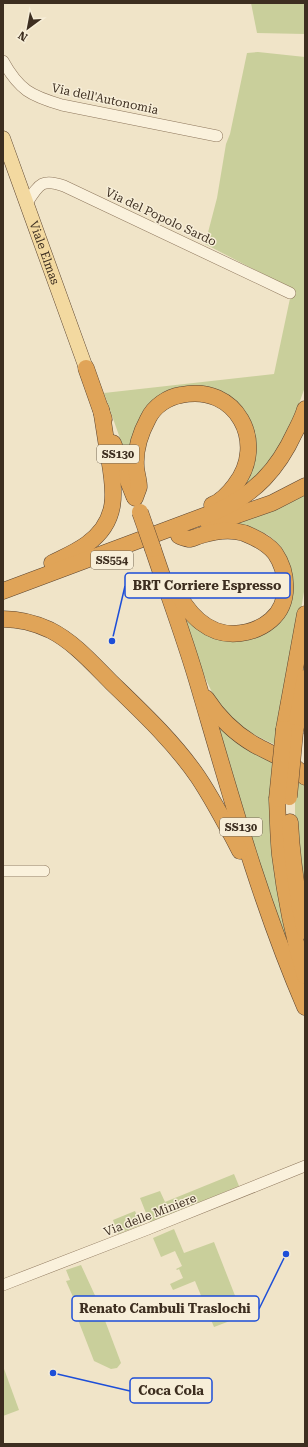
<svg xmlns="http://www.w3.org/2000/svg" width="308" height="1447" viewBox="0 0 308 1447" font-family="'Roboto Serif',serif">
  <rect width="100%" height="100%" fill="#f0e4c8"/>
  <!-- green -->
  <g fill="#c9cf9b">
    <polygon points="251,3 305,3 305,34 257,33"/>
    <polygon points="258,52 305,57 305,387 292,423 267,467 243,488 249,478 254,459 239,410 175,391 128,461 104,393 274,374 292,289 205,244 217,198 226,144 230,134 247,53"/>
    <path d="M305 494V586L278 746C265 740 251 734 240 726 206 700 197 652 182 614L200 627 272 626 288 561 282 548 275 541 268 535 251 527 232 526Z"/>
    <polygon points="210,709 305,780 305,914 295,816 295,802 274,799 292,961 291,962"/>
    <polygon points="234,1174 239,1186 150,1223 140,1198 160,1191 165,1202"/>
    <polygon points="135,1211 141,1225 118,1234 113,1220"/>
    <polygon points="174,1229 184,1253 214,1242 243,1316 214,1327 195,1281 173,1290 170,1284 183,1278 179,1269 177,1270 176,1269 182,1266 175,1251 161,1257 153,1238"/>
    <polygon points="81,1265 98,1302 121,1363 117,1368 111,1369 94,1361 75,1312 77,1306 66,1281 70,1280 66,1270"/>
    <polygon points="3,1366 19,1410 3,1416"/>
  </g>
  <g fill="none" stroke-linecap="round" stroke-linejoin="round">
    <!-- minor casing -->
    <g stroke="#8d765c" stroke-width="12">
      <g id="minor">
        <path d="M3 61C19 90 31 96 62 105L217 136"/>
        <path d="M27 203C39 184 42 178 64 186L290 293"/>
        <polyline points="3,871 44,871"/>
        <polyline points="3,1285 148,1229 305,1166"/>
      </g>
    </g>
    <!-- major casing -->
    <g stroke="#5b4430" stroke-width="15">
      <g id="major">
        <path id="s1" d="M3 138 86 368"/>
      </g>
    </g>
    <!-- highway casing -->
    <g stroke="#5b4430" stroke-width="17">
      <g id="highway">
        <polyline points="86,368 104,419"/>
        <polyline points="113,443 134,496"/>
        <path d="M135 498C136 495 138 490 139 487 139 480 136 472 136 466 135 450 141 432 148 419 154 406 168 397 181 395 236 383 268 443 235 485 229 493 222 501 212 505"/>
        <polyline points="209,525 272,503 305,486"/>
        <path d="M153 549C168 594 185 639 198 684 230 793 260 903 305 1007"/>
        <path d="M52 563C64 557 76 552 87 544 119 521 115 492 109 458 106 442 104 426 101 409"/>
        <path d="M173 584C187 614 210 641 247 632 256 630 264 626 271 620 291 603 288 572 275 553 268 544 254 537 244 533 231 529 215 531 202 535 198 536 194 538 190 539 187 539 182 537 179 536"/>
        <path d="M3 591 217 511C255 494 278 469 295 432 299 424 303 417 305 409"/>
        <path d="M3 619C19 619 35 623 50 630 74 642 93 664 112 683 142 712 174 742 198 777 214 801 227 826 240 851"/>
        <path d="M206 698C219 718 234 733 255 745 273 755 292 761 305 777"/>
        <polyline points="284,729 305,614"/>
        <polyline points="295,732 305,678"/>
        <path d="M277 799C278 818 278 837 280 855 285 896 293 936 305 976"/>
        <path d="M290 822C292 859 297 895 305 931"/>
      </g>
    </g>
    <!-- minor -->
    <use href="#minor" stroke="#faf1dc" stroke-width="11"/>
    <!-- major -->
    <use href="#major" stroke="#f3d9a0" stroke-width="14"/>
    <!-- highway -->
    <use href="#highway" stroke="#e0a458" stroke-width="16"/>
    <!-- highway-bridge casing -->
    <g stroke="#5b4430" stroke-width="17" stroke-linecap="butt">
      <g id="highway-bridge">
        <polyline points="140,512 153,549"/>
        <polyline points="289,797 295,732"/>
        <polyline points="277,799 284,729"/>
      </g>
    </g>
    <!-- highway-bridge -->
    <use href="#highway-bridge" stroke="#e0a458" stroke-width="16"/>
  </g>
  <g text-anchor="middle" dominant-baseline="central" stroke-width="3" stroke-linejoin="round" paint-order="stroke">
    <!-- shield labels -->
    <g fill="#f7eed8" stroke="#756857" stroke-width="1">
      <rect x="97" y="445" width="42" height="18" rx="3"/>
      <rect x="91" y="551" width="42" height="18" rx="3"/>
      <rect x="220" y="818" width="42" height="18" rx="3"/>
    </g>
    <g font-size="11" font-weight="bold" fill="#3d2e20">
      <text x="118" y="454">SS130</text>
      <text x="112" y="560">SS554</text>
      <text x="241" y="827">SS130</text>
    </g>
    <!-- street labels -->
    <g font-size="12" fill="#3d2e20" stroke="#f7eed8">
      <text transform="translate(105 99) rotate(12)">Via dell'Autonomia</text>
      <text transform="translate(161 217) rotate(25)">Via del Popolo Sardo</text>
      <text stroke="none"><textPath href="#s1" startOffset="122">Viale Elmas</textPath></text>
      <text transform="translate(150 1215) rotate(-21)">Via delle Miniere</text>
    </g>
  </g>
  <!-- callouts -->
  <path fill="none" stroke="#1d4ed8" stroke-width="1.5" d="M112 641L125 586M286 1254L259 1309M53 1373L130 1391"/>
  <g fill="#1d4ed8" stroke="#f7eed8" stroke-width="1.5">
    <circle cx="112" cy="641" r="4"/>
    <circle cx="286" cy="1254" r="4"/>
    <circle cx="53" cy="1373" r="4"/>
  </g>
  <g fill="#f7eed8" stroke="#1d4ed8" stroke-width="1.5">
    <rect x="125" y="573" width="165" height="25" rx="4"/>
    <rect x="72" y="1296" width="187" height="25" rx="4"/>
    <rect x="130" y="1378" width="82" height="25" rx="4"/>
  </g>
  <g font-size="13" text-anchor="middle" font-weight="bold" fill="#3d2e20">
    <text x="207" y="590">BRT Corriere Espresso</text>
    <text x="165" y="1313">Renato Cambuli Traslochi</text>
    <text x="171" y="1395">Coca Cola</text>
  </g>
  <!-- border -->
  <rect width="308" height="1447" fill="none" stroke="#3d2e20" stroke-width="8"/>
  <!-- north arrow -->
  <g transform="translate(28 28) rotate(212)" stroke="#f7eed8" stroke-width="3" paint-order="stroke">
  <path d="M0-3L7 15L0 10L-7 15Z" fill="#3d2e20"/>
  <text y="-6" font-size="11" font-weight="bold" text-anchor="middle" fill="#3d2e20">N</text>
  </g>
</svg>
